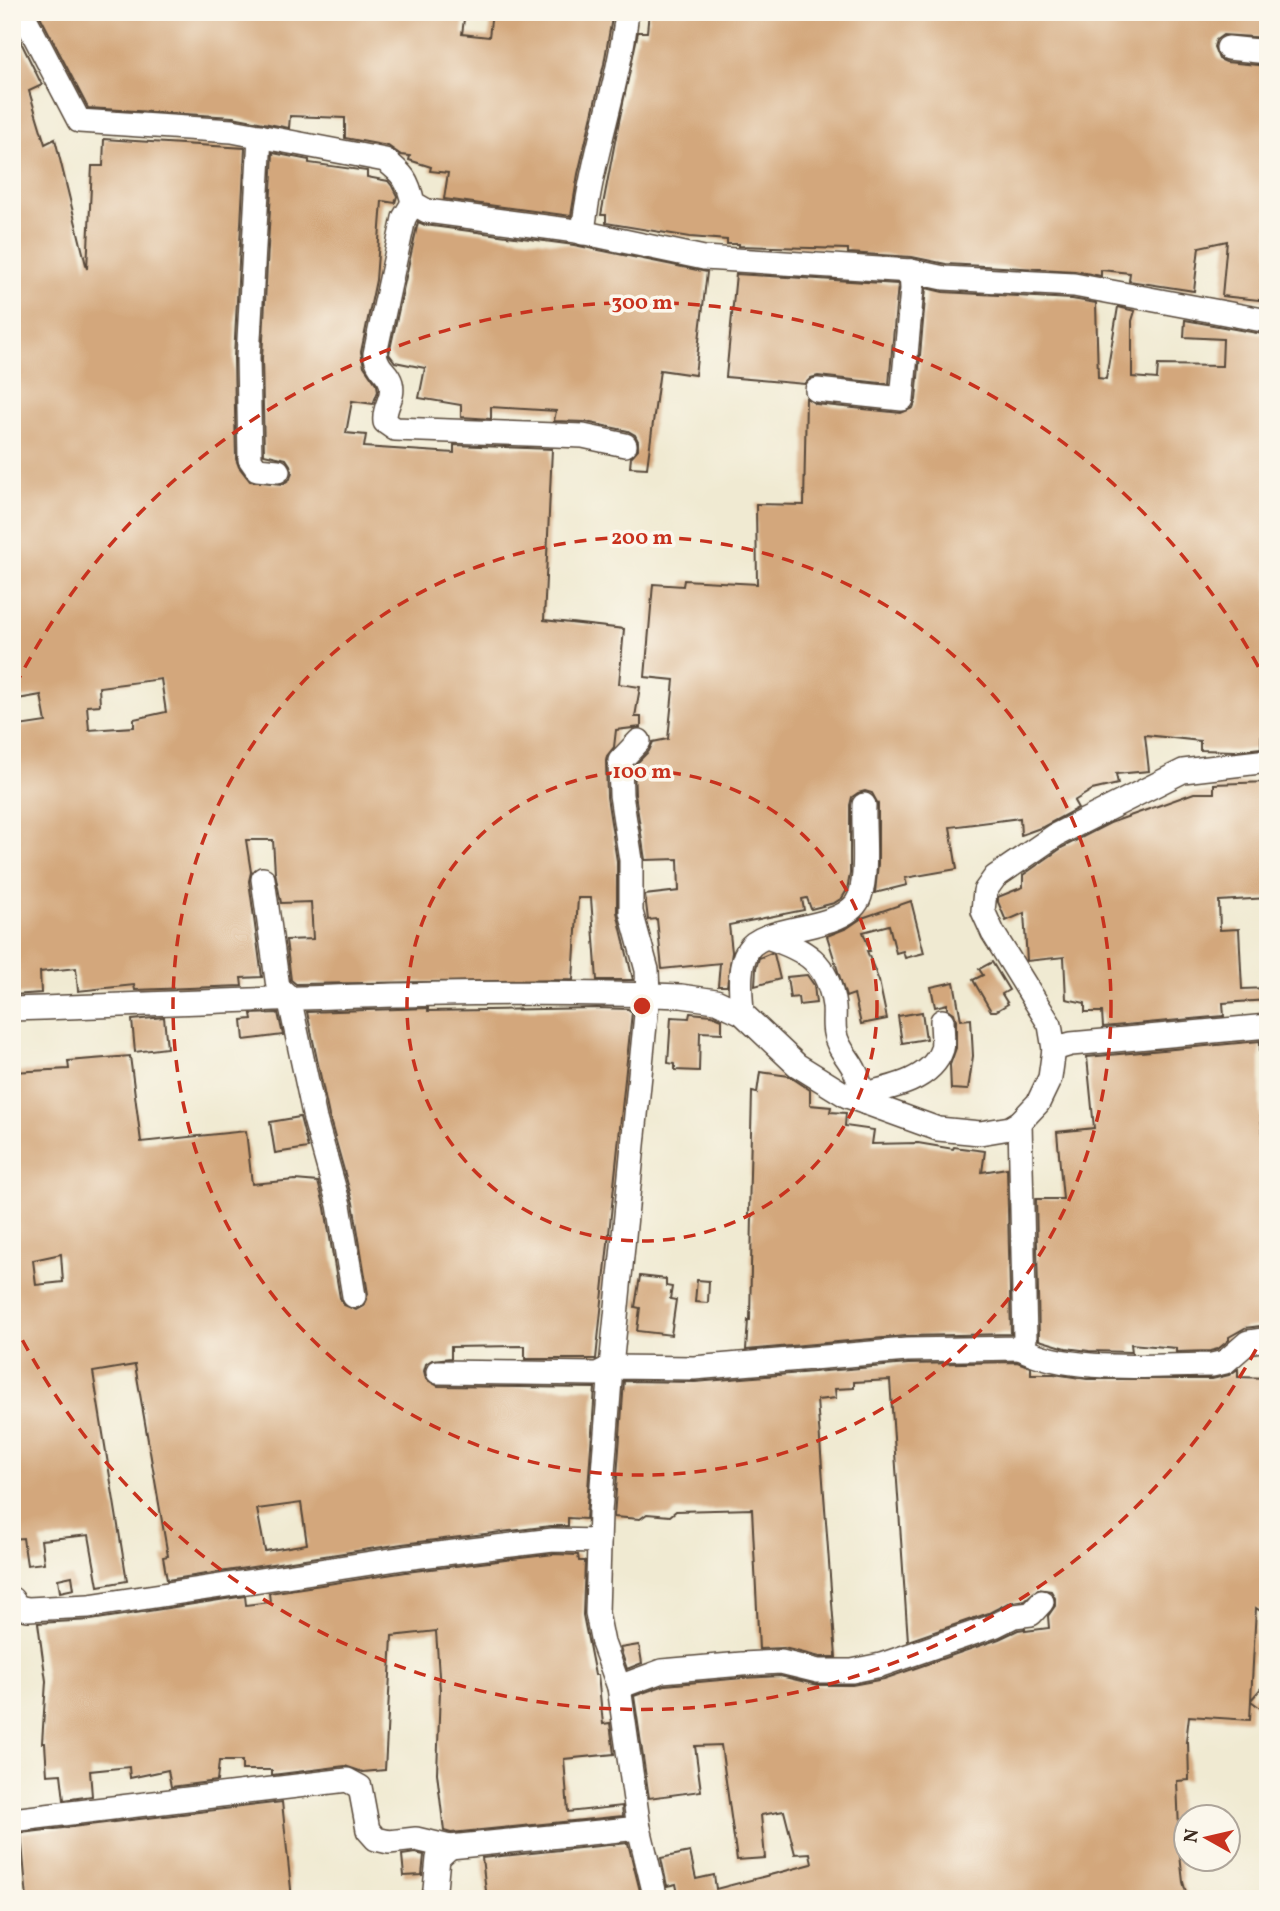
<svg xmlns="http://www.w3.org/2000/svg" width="1280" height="1911" viewBox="0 0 1280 1911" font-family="Vollkorn,serif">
  <rect width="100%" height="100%" fill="#fbf7ec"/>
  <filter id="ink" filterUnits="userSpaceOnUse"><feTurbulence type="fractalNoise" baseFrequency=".0143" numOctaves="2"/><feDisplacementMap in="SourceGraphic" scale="14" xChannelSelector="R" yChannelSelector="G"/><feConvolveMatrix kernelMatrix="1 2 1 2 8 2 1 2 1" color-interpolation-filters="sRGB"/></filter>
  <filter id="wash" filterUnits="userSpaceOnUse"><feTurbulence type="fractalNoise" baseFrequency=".00686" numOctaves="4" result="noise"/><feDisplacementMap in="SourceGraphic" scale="28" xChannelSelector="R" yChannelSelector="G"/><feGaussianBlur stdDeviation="1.57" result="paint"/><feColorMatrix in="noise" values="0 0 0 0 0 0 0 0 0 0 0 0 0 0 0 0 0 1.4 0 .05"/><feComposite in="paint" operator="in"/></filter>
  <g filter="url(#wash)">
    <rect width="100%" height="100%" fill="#f0ead2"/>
    <g id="blocks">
      <!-- building -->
      <g fill="#d3a77b" fill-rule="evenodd">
        <polygon points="38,12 465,12 462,34 489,37 492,12 613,12 604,64 578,174 571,216 444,199 448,173 430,171 431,167 409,160 410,156 401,155 388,146 345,138 345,118 290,116 289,128 233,117 88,108"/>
        <polygon points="649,12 1268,12 1268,38 1223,35 1216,40 1214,47 1219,59 1226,62 1268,66 1268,301 1222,296 1227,241 1199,247 1194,291 1129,281 1130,273 1101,270 1101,276 1075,271 946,264 912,257 848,253 848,249 739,246 739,244 727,244 727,240 690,237 606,223 606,215 601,215 617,131 638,32 647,32"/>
        <path d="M12 24 42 85 29 91 45 144 55 139 87 269 92 166H103L104 139 245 148 234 358 236 459 239 467 250 481 283 484 290 479 292 472 290 465 286 459 264 454 262 358 273 153 309 160V163L367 171V177L388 181 392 186 397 196 395 203 382 201 376 280 361 352 364 366 377 385 378 391 373 404 352 401 346 433 366 435 364 447 454 453V445L552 449 544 620 624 629 619 684 640 687 635 717H641V727L616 730 614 747 607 756 606 761 607 797 617 861V912L633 980H597L591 898H578L573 980 296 984 291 980 286 940 313 939 311 902 281 903 275 872 273 840H246L251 872 249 881 262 977 241 978 242 986 135 990 134 985 78 991 76 968 40 972 41 993 12 995V727L46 722 41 695 12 700V356L18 354 12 332ZM161 679 166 712 134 719V727L89 730 87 706 100 705 99 687Z"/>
        <polygon points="418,222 425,225 574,245 707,272 695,375 660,370 647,468 630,467 631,457 638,449 638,441 635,435 628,431 586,422 554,421 556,411 491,407 491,419 461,417 461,405 419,398 425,368 395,362 389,354"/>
        <polygon points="736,274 898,284 889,384 818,376 811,378 805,384 726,377"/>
        <polygon points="926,288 943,292 1072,299 1096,303 1098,378 1106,379 1118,307 1135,311 1132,321 1132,377 1157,379 1158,365 1222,366 1223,339 1184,337 1185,320 1268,335 1268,716 1262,715 1261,748 1235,751 1200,750 1200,741 1145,735 1149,771 1116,774 1118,784 1092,790 1074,801 1078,808 1043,827 1021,835 1020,818 950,827 957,869 905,878 907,885 875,893 878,864 878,804 872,793 865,791 858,793 852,797 850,805 850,874 847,890 842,898 834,903 811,909 807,898 802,899 804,910 729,925 732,952 727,986 718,986 720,963 662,969 657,919 648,920 645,895 679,891 678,859 645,860 635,794 634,766 649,751 653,742 668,739 674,680 645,677 653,584 683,586 684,580 757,584 756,504 804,505 806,398 816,404 901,413 913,408 916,400"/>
        <polygon points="1268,782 1268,898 1219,901 1220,930 1239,929 1242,989 1268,988 1268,1000 1223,1003 1224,1016 1103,1027 1102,1012 1085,1012 1085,1003 1066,999 1064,957 1027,961 1024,913 1006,921 998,902 998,897 1023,887 1023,875 1063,847 1110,823 1194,793 1214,793 1214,784"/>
        <polygon points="911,901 924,953 905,958 903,951 896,953 889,925 863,932 870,951 867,951 879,981 887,1019 861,1024 854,994 846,997 827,936 847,928 862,918"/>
        <polygon points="771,953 774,954 780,979 755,986 756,968 759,958"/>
        <polygon points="992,962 1009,990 1002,994 1008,1004 996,1011 991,1011 973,980 983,975 979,969"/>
        <polygon points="807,975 814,985 816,1003 799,1005 798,997 790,998 787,977"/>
        <polygon points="954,982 961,1020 971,1019 973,1056 968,1090 951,1089 950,1065 956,1048 956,1020 954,1013 947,1008 947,1004 935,1007 931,987"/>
        <path d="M428 1008V1011L597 1008 628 1009 632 1012 596 1359H525V1346L451 1347V1358L432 1360 426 1364 424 1371 426 1379 438 1386 595 1388 586 1519 568 1518V1526H551L402 1544 167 1580 163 1557 168 1556 135 1365 93 1372 127 1581 98 1586 89 1535 41 1540 44 1563 27 1565 23 1538 12 1539V1072L69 1069 68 1061 130 1056 141 1142 246 1131 252 1184 295 1180 318 1182 325 1208 340 1298 344 1305 356 1310 363 1306 368 1294 353 1203 329 1116 307 1012ZM61 1254 63 1282 36 1285 33 1260ZM301 1503 307 1544 265 1551 257 1509Z"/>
        <polygon points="922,1012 926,1039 902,1043 898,1016"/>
        <polygon points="278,1013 283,1035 244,1040 242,1020 252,1019 251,1014"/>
        <polygon points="690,1013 712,1015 722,1019 722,1033 700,1032 699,1071 675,1070 675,1064 668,1063 671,1017 689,1018"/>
        <polygon points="164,1017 167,1048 135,1052 132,1020"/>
        <polygon points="1260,1041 1260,1109 1268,1177 1268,1325 1245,1328 1229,1337 1229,1340 1218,1349 1210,1351 1176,1352 1176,1348 1131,1344 1132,1352 1089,1351 1066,1348 1039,1340 1036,1199 1063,1199 1057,1132 1094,1128 1087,1057"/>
        <polygon points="760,1072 789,1076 810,1090 810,1105 831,1107 830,1112 846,1113 845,1126 874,1130 872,1144 918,1143 953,1149 954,1147 985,1151 982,1172 1007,1168 1011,1334 906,1336 746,1350 748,1320 750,1320 752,1215 749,1215 752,1092 757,1093"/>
        <polygon points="300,1117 308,1148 275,1153 270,1122"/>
        <polygon points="640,1276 666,1279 666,1286 672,1287 670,1299 676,1300 671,1335 637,1331 640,1308 635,1307"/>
        <polygon points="697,1280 709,1281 708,1303 695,1302"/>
        <polygon points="1017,1362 1031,1367 1031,1374 1054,1374 1087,1379 1212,1379 1229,1375 1238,1369 1238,1377 1268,1378 1268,1616 1256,1608 1251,1700 1268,1680 1268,1714 1251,1701 1250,1720 1189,1716 1186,1742 1188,1742 1189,1780 1177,1781 1180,1855 1183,1882 1188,1899 679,1899 676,1884 667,1886 661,1858 690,1852 696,1879 714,1875 716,1889 812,1864 810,1853 795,1854 784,1811 761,1815 765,1858 737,1860 721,1745 695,1746 701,1791 649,1798 634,1696 665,1685 743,1678 780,1676 818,1685 852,1685 884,1679 999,1639 1018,1630 1025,1629 1025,1631 1049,1628 1048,1616 1055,1606 1055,1598 1051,1591 1038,1589 1025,1600 1008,1603 989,1613 908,1641 890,1380 854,1382 854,1388 835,1389 836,1398 817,1400 836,1657 820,1657 784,1648 759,1649 752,1509 676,1511 670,1516 647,1514 640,1519 614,1517 624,1381 695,1382 908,1364"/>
        <polygon points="554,1554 578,1555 579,1561 585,1561 583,1615 595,1675 598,1675 603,1724 610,1723 614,1754 564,1759 568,1812 622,1806 623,1816 451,1833 444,1831 437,1773 440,1690 436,1631 392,1636 385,1770 363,1772 345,1766 272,1775 272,1770 242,1770 242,1761 219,1761 217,1781 171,1787 168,1770 130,1778 129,1767 90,1771 92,1796 64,1800 61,1774 47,1775 45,1743 42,1743 46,1681 38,1623 91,1620 245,1596 246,1605 270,1602 269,1593 406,1572"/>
        <polygon points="72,1576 74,1589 60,1592 58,1579"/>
        <polygon points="639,1645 642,1663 627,1669 620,1648"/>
        <polygon points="282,1802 292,1899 27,1899 21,1833"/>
        <polygon points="628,1843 642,1899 487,1899 482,1858"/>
        <polygon points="415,1853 424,1855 422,1875 404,1876 402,1855"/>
      </g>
    </g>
  </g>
  <g filter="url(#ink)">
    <use href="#blocks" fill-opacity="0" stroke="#564739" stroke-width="2"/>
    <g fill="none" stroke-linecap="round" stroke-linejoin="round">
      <!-- minor casing -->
      <g stroke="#564739" stroke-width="26">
        <g id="minor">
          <path d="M22 12 79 121 232 131 385 160C403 174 408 180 413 203L427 211 576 231 704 258 911 271 944 278 1074 285 1268 321"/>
          <polyline points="1228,48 1268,52"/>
          <polyline points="260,136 248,358 250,459 257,469 278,471"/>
          <path d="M413 203 404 218 375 354C379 372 387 370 391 383 395 399 383 405 385 422L395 429 583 436 625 445"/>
          <path d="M583 233C591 158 619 86 627 12"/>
          <polyline points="817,390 902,399 912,289 911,271"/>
          <polyline points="639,741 620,761 621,795 631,860 631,912 647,970 648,994 611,1367 600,1512 597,1613 603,1643 619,1687 639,1828 656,1899"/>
          <polyline points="263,879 278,987 289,997 315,1119 339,1205 354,1296"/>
          <path d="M767 937C806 950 828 962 834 1006 835 1015 833 1024 835 1033 837 1048 849 1058 855 1071 860 1081 862 1093 866 1103"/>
          <path d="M12 1009C235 1002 458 987 681 996L716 1001 742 1013 797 1065 847 1096 938 1129 980 1133 1010 1128 1020 1122 1038 1103 1050 1078 1054 1049 1050 1025 993 933 983 911 985 891 995 877 1056 835 1183 771 1268 761"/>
          <path d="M742 1013C741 993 737 968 748 950 764 923 848 933 860 896 868 871 863 832 864 805"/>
          <polyline points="1054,1049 1071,1044 1268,1026"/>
          <path d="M863 1094C891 1088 932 1080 942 1049 944 1041 942 1029 942 1021"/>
          <path d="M1020 1348C1070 1374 1156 1365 1212 1365L1225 1362 1248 1342 1268 1339"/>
          <polyline points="438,1372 597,1374 611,1367 694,1368 907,1350 1020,1348 1025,1339 1020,1122"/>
          <polyline points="12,1599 18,1607 28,1609 89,1606 404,1558 553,1540 599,1541"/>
          <polyline points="619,1687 662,1671 742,1664 781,1662 818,1671 852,1671 881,1665 994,1626 1014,1616 1031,1614 1042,1602"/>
          <polyline points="12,1820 347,1780 360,1787 368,1830 376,1839 389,1842 416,1839 450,1847 639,1828"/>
          <polyline points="434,1899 438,1858 450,1847"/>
        </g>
      </g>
      <!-- minor -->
      <use href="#minor" stroke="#fff" stroke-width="23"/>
    </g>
  </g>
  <!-- distance rings -->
  <g fill="none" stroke="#c8321e" stroke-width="3.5" stroke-dasharray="12 9">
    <circle cx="642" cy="1006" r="235"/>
    <circle cx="642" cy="1006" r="469"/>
    <path d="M1266 1331A704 704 0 0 1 15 1326M15 686A704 704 0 0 1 1266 681"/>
  </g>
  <circle cx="642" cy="1006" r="10" fill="#c8321e" stroke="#fbf7ec" stroke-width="3.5"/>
  <g font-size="21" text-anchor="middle" font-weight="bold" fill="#c8321e" stroke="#fbf7ec" stroke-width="7" stroke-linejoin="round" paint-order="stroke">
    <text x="642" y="309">300 m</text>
    <text x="642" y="544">200 m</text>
    <text x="642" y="778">100 m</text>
  </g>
  <!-- margin -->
  <rect width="1280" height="1911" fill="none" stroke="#fbf7ec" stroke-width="42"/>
  <!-- north arrow -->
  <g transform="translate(1207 1838) rotate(278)"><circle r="33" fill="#fbf7ec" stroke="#aea59a" stroke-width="2"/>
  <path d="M0-5L12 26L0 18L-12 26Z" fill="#c8321e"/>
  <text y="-10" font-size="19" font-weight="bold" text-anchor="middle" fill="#3b2a1e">N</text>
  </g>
</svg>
